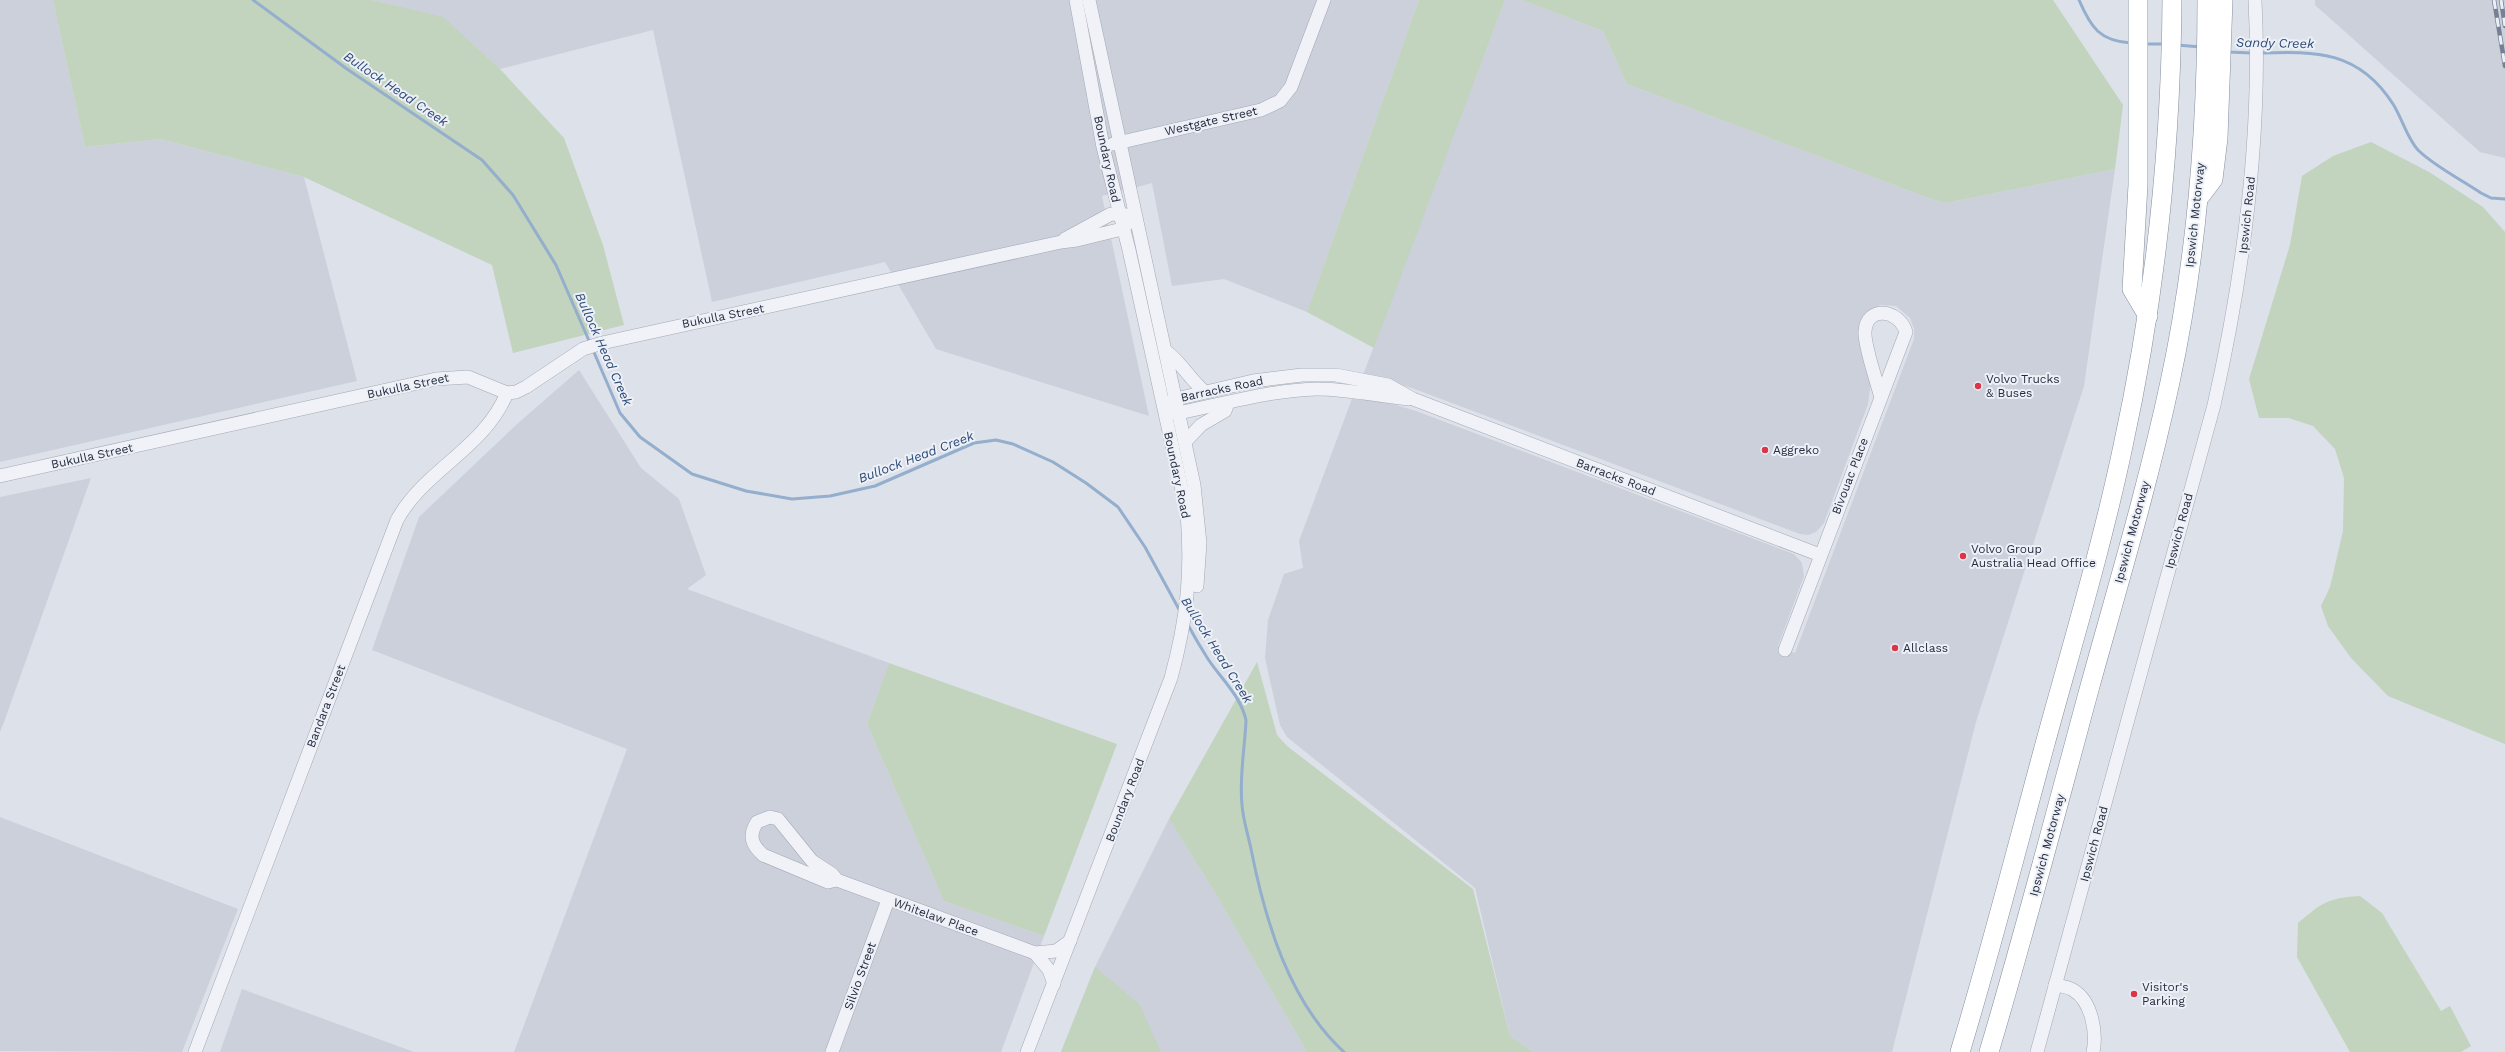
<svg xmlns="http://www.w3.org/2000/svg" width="2505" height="1052" viewBox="0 0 2505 1052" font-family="'Work Sans',sans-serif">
  <rect width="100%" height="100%" fill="#dde1e9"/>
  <!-- built -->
  <g fill="#cbd0db">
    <polygon points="0,0 53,0 85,147 160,139 304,177 357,381 0,462"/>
    <polygon points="372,0 1419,0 1307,312 1224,279 1172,286 1152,183 1102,196 1149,416 936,349 885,262 712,302 653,30 500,69 443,18"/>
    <polygon points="1505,0 1522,0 1603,31 1627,84 1931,199 1946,203 2115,169 2084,386 1976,722 1892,1052 1533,1052 1510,1036 1475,888 1287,737 1280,725 1265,658 1268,620 1284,574 1303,568 1299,541 1353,396 1386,402 1416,411 1794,554 1802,563 1804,576 1778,646 1795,653 1914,339 1914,329 1910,318 1896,306 1880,305 1863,316 1858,335 1871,382 1868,404 1824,523 1816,532 1808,535 1800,534 1412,388 1363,375"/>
    <polygon points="2315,0 2505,0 2505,158 2480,152 2315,5"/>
    <polygon points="579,370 641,468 679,499 706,575 687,589 889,663 867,724 944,901 1044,936 1001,1052 514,1052 627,749 372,650 419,517 516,425"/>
    <polygon points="91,478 4,722 0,732 0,497"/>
    <polygon points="0,817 238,909 182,1052 0,1051"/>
    <polygon points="1169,819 1214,891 1307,1052 1061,1052 1095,967"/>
    <polygon points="242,989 414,1052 220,1052"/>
  </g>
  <!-- green -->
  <g fill="#c2d3be">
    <polygon points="53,0 372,0 443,17 500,69 564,138 603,245 624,325 513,353 492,265 304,177 160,139 85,147"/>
    <polygon points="1419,0 1505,0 1374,348 1307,312"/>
    <polygon points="1522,0 2053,0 2123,105 2115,169 1946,203 1931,199 1627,84 1603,31"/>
    <polygon points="2371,142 2429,172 2483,207 2505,232 2505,744 2388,696 2351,658 2328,626 2321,606 2330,587 2343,531 2344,478 2335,449 2313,426 2289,418 2259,418 2249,379 2290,245 2302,176 2333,156"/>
    <polygon points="1257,662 1277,735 1287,746 1473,889 1510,1036 1533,1052 1307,1052 1214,891 1169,819"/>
    <polygon points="889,663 1117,744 1044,936 944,901 867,724"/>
    <path d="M2360 896 2382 913 2441 1011 2450 1006 2471 1046 2461 1052H2350L2297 957 2298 923C2323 902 2328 898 2360 896Z"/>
    <polygon points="1095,967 1139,1004 1161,1052 1061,1052"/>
  </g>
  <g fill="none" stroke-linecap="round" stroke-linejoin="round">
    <!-- stream -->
    <g stroke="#94aecd" stroke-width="3">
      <polyline points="253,0 347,69 482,160 513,195 556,265 590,343"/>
      <path d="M2079 0C2091 28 2100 41 2131 43"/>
      <polyline points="2145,44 2165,44"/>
      <polyline points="2177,45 2201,47"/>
      <polyline points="2228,52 2252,53"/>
      <path d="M2260 53C2317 51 2359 51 2393 104 2402 118 2407 138 2418 150 2434 166 2462 180 2481 193L2491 198 2505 199"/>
      <polyline points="593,350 620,413 640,437 692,474 746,491 792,499 830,496 875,486 974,443 996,440 1013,444 1053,462 1086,483 1118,507 1145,547 1181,613"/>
      <path d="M1188 625C1194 636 1201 648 1208 659 1222 680 1240 695 1246 720 1245 747 1239 777 1242 805 1243 819 1248 835 1251 849 1265 920 1289 1002 1344 1052"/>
    </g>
    <!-- minor casing -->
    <g stroke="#a2a8b3" stroke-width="14">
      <g id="minor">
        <polyline points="1089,0 1194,485 1200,543 1197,586"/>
        <polyline points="1113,144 1261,110 1280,101 1291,87 1324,0"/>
        <polyline points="1065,239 1111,214 1127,215"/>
        <path d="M1166 351C1182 363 1190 380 1205 392"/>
        <polyline points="1169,404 1176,399 1253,381 1302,375 1336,375 1388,385 1413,399 1820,555"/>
        <path d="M1170 411 1178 413C1223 404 1271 390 1317 389 1348 389 1378 396 1409 399"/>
        <polyline points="1185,442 1201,425 1225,411 1228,403"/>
        <polyline points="0,476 436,379 468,377 507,393 516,392 526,387 583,349 602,343 1061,242 1077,240 1122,229 1134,217"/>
        <path d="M1785 650 1906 332C1899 309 1866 305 1865 332 1864 345 1877 382 1881 398"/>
        <path d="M837 880 832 874 812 861 778 819 770 817 757 822C748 836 752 845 763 855L828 882 837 880 1035 953 1056 951 1070 941"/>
        <polyline points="1035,953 1049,970 1054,984"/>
        <path d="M2055 985C2061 986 2068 987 2073 990 2092 1001 2097 1033 2093 1052"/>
        <path d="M195 1052 397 520C425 469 484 449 507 393"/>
        <polyline points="832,1052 888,900"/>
        <path d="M1027 1052 1171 678C1187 619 1192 574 1187 513L1129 250 1103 147 1076 0"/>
        <path d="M2037 1052 2214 405C2244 272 2262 136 2255 0"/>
      </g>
    </g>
    <!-- highway casing -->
    <g stroke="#838ea1" stroke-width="20">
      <g id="highway">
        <polyline points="2138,0 2138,185 2132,289 2148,316"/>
        <polyline points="2201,195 2213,179 2218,138 2223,0"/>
        <path d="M1960 1052C1991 950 2017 847 2045 744 2072 645 2102 546 2123 446 2155 299 2171 150 2172 0"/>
        <path d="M1989 1052C2025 931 2057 808 2090 686 2118 585 2148 485 2170 382 2197 257 2207 128 2207 0"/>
      </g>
    </g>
    <!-- minor -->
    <use href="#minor" stroke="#f0f2f7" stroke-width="13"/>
    <!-- highway -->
    <use href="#highway" stroke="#fff" stroke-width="19"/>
    <!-- rail casing -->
    <g stroke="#758094" stroke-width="4.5">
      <g id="rail">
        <polyline points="2494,0 2505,66"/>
        <polyline points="2501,0 2505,26"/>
      </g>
    </g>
    <!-- rail -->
    <use href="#rail" stroke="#edf0f6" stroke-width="3" stroke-dasharray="9" stroke-linecap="butt"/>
  </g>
  <!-- markers -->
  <g fill="#db3548" stroke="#edf0f6" stroke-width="1.5">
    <circle cx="1978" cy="386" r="4"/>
    <circle cx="1765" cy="450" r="4"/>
    <circle cx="1963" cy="556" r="4"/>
    <circle cx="1895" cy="648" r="4"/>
    <circle cx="2134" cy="994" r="4"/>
  </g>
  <g text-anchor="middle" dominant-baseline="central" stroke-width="4" stroke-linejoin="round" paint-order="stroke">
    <!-- street labels -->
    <g font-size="12" fill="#252e41" stroke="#edf0f6">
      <text transform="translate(1211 121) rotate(-13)">Westgate Street</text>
      <text transform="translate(1107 159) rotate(78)">Boundary Road</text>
      <text transform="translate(2195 215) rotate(-84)">Ipswich Motorway</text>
      <text transform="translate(2247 215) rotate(-84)">Ipswich Road</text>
      <text transform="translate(723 316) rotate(-11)">Bukulla Street</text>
      <text transform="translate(408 386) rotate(-12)">Bukulla Street</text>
      <text transform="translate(1222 389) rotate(-12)">Barracks Road</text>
      <text transform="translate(92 456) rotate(-12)">Bukulla Street</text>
      <text transform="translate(1177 475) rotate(78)">Boundary Road</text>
      <text transform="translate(1850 476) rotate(-69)">Bivouac Place</text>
      <text transform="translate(1616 477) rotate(21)">Barracks Road</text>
      <text transform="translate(2179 531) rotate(-75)">Ipswich Road</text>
      <text transform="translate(2132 532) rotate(-75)">Ipswich Motorway</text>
      <text transform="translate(326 706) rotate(-69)">Bandara Street</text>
      <text transform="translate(1125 800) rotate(-69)">Boundary Road</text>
      <text transform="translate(2094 844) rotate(-75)">Ipswich Road</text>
      <text transform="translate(2047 845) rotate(-75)">Ipswich Motorway</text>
      <text transform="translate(936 917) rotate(20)">Whitelaw Place</text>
      <text transform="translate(860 976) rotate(-70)">Silvio Street</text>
    </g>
    <!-- poi labels -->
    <g font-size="12" fill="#252e41" stroke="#edf0f6" text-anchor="start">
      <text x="1986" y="379">Volvo Trucks<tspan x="1986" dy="14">&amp; Buses</tspan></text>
      <text x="1773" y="450">Aggreko</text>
      <text x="1971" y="549">Volvo Group<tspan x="1971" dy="14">Australia Head Office</tspan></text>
      <text x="1903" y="648">Allclass</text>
      <text x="2142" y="987">Visitor's<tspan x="2142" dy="14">Parking</tspan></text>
    </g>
    <!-- water labels -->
    <g font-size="13" font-style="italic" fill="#2c4b78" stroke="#edf0f6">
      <text transform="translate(2275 43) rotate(1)">Sandy Creek</text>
      <text transform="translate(396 89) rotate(34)">Bullock Head Creek</text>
      <text transform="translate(604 349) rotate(66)">Bullock Head Creek</text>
      <text transform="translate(916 457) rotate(-21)">Bullock Head Creek</text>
      <text transform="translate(1217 650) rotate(58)">Bullock Head Creek</text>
    </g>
  </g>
</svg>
